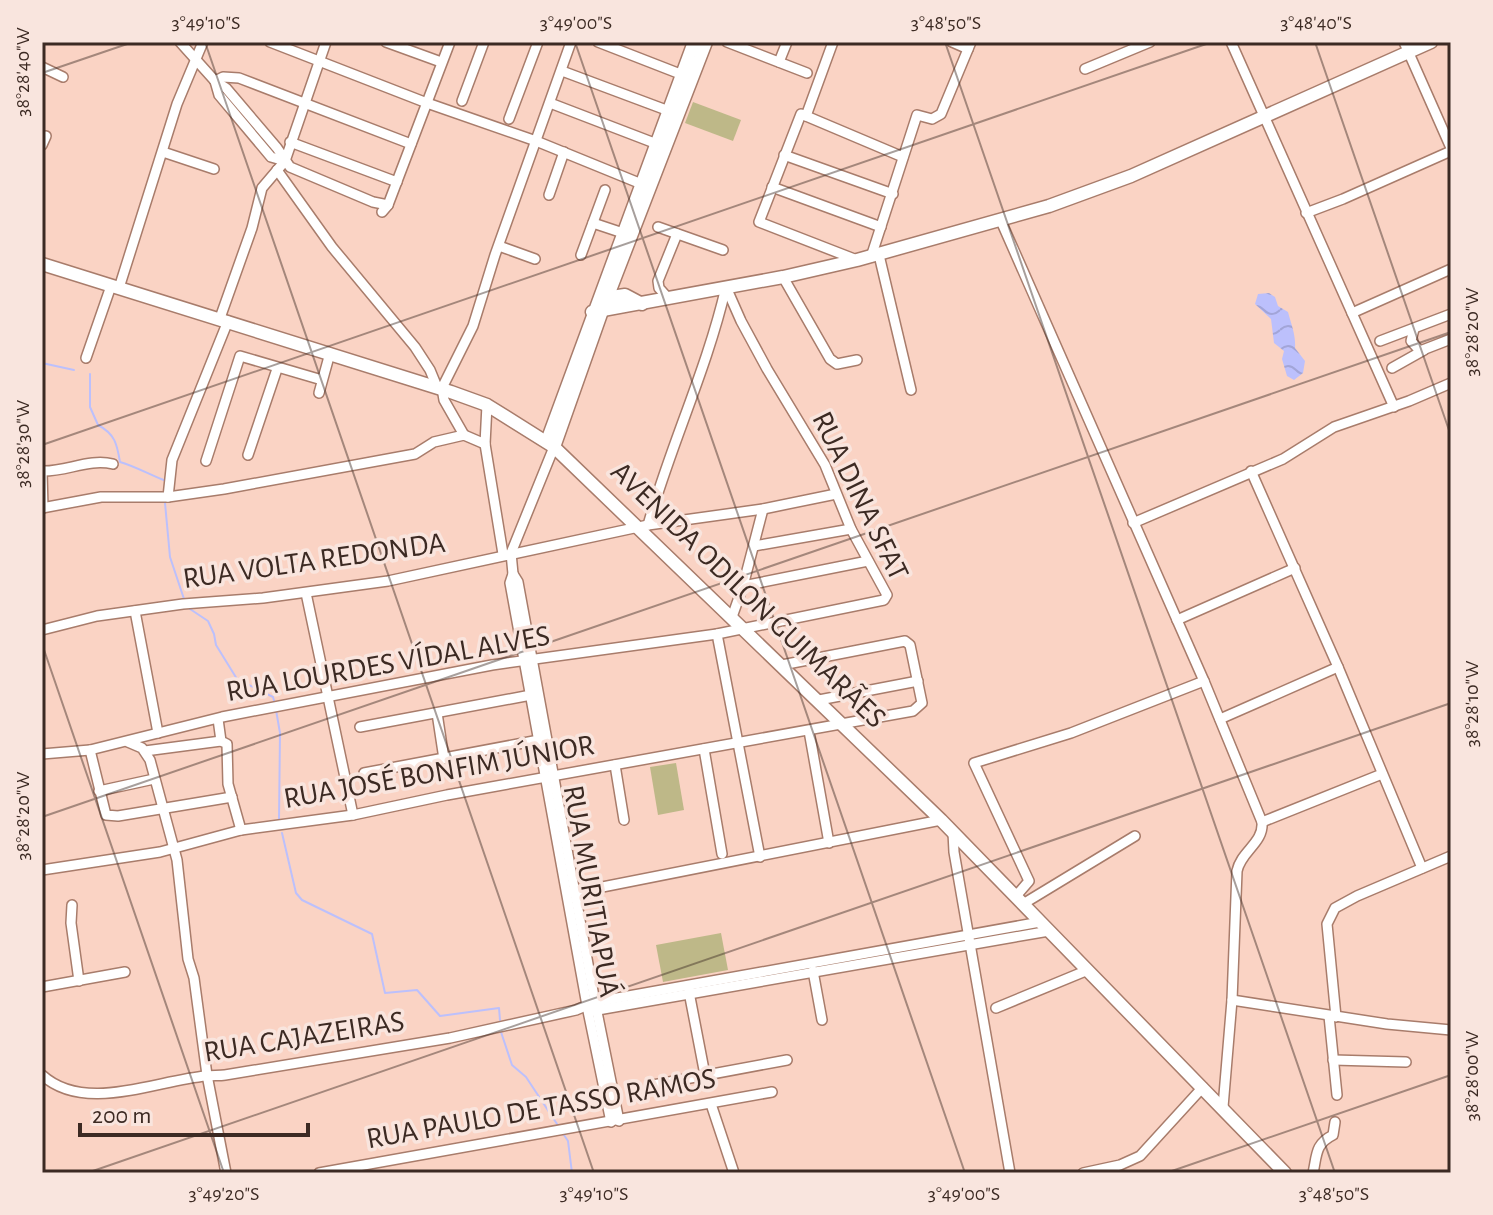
<svg xmlns="http://www.w3.org/2000/svg" width="1493" height="1215" viewBox="0 0 1493 1215" font-family="'Alegreya Sans',sans-serif">
  <defs>
    <pattern id="water-waves" width="16" height="10" patternUnits="userSpaceOnUse" patternTransform="scale(2)"><rect width="16" height="10" fill="#bcc0fc"/><path d="M0 5q4-4 8 0t8 0" fill="none" stroke="#a2a5d8"/></pattern>
  </defs>
  <rect width="100%" height="100%" fill="#fad3c4"/>
  <!-- green -->
  <g fill="#beb888">
    <polygon points="693,102 741,120 733,141 685,123"/>
    <polygon points="676,763 684,810 658,815 650,767"/>
    <polygon points="721,933 728,970 663,982 656,945"/>
  </g>
  <!-- water -->
  <path fill="url(#water-waves)" d="M1269 293 1275 297 1278 306 1288 312C1291 324 1296 335 1295 348L1305 361 1303 373 1294 380 1287 376 1282 359 1284 351 1274 343 1271 319 1255 304 1258 294Z"/>
  <g fill="none" stroke-linecap="round" stroke-linejoin="round">
    <!-- stream -->
    <g stroke="#bcc0fc" stroke-width="2">
      <polyline points="42,363 74,370"/>
      <path d="M90 374V407L98 425C115 434 117 444 120 462 137 467 150 475 166 481"/>
      <polyline points="165,503 170,557 184,599"/>
      <polyline points="190,609 208,621 214,634 216,645 237,679 273,697 275,704"/>
      <polyline points="276,710 280,733 279,820"/>
      <polyline points="282,833 296,893 302,900 372,934 385,993 417,990 440,1016 499,1008 500,1020"/>
      <polyline points="501,1032 512,1065 526,1077 559,1127"/>
      <polyline points="564,1135 568,1141 572,1173"/>
    </g>
    <!-- street casing -->
    <g stroke="#a87c6b" stroke-width="12">
      <g id="street">
        <polyline points="180,42 215,81 226,88 277,148 290,167 373,202 388,205"/>
        <polyline points="270,42 427,103 536,141 644,185"/>
        <polyline points="386,42 441,62"/>
        <polyline points="598,42 688,77"/>
        <polyline points="727,42 807,73"/>
        <polyline points="833,42 806,116 801,114 759,222 857,260"/>
        <polyline points="952,42 968,49"/>
        <polyline points="1231,42 1394,407"/>
        <polyline points="1404,42 1451,148"/>
        <polyline points="779,62 787,42"/>
        <polyline points="42,67 63,77"/>
        <polyline points="1085,69 1150,42"/>
        <polyline points="562,71 669,111"/>
        <polyline points="215,81 223,77 239,78 411,144"/>
        <polyline points="215,81 219,95 271,157 285,161"/>
        <polyline points="462,101 484,42"/>
        <polyline points="550,103 657,144"/>
        <polyline points="806,116 903,157"/>
        <polyline points="509,119 538,42"/>
        <polyline points="290,142 397,182"/>
        <polyline points="42,145 46,136"/>
        <polyline points="163,152 214,169"/>
        <polyline points="784,155 893,194"/>
        <polyline points="277,170 332,247 415,347 430,370 437,387"/>
        <polyline points="772,187 881,227"/>
        <polyline points="549,195 564,152"/>
        <polyline points="382,212 388,205 450,42"/>
        <polyline points="1306,213 1343,199 1451,151"/>
        <path d="M1001 221 1204 681 1262 822C1264 843 1241 851 1237 871L1232 1000 1223 1107"/>
        <polyline points="593,223 623,233"/>
        <polyline points="658,227 723,250"/>
        <polyline points="499,246 535,259"/>
        <polyline points="581,255 605,190"/>
        <polyline points="879,255 911,390"/>
        <polyline points="871,257 917,115 932,119 941,114 971,42"/>
        <polyline points="783,277 830,359 837,364 857,360"/>
        <polyline points="119,288 177,104 203,42"/>
        <polyline points="668,298 659,288 658,281 677,234"/>
        <polyline points="1352,313 1451,269"/>
        <polyline points="220,318 252,228 262,188 285,161 326,42"/>
        <polyline points="1414,329 1411,341 1420,351 1451,339"/>
        <polyline points="1380,341 1451,314"/>
        <polyline points="86,358 111,286"/>
        <polyline points="1392,368 1424,350"/>
        <polyline points="319,393 330,353"/>
        <polyline points="487,405 485,444 503,554"/>
        <polyline points="464,435 444,400 442,388 473,326 495,255 571,42"/>
        <polyline points="554,447 511,553 513,574 510,583 588,1011 611,1122"/>
        <polyline points="248,455 277,369"/>
        <polyline points="206,461 240,356 322,380"/>
        <path d="M42 471C66 472 89 458 113 464"/>
        <polyline points="42,471 43,508"/>
        <polyline points="1251,471 1338,667 1422,868"/>
        <polyline points="168,497 172,460 228,321"/>
        <polyline points="42,508 101,497 168,497 224,489 415,454 434,442 464,435 485,444"/>
        <polyline points="1133,523 1283,459 1334,427 1409,401 1451,383"/>
        <path d="M648 525C671 444 707 369 726 287"/>
        <polyline points="754,546 851,529"/>
        <polyline points="513,574 518,582 595,1002 619,1121"/>
        <polyline points="743,586 868,561"/>
        <polyline points="306,593 353,815"/>
        <polyline points="135,611 158,733"/>
        <polyline points="732,617 743,586 763,509"/>
        <polyline points="1177,620 1295,568"/>
        <polyline points="42,630 97,616 183,604 263,598 388,581 648,525 763,509 836,494"/>
        <polyline points="717,634 760,857"/>
        <polyline points="819,700 918,681"/>
        <polyline points="437,713 444,759"/>
        <polyline points="218,719 221,741 227,744 228,784 241,830"/>
        <polyline points="1220,719 1338,667"/>
        <polyline points="360,727 531,695"/>
        <polyline points="809,731 829,843"/>
        <polyline points="128,742 142,748 150,760 177,860 188,959 194,978 207,1075 226,1173"/>
        <polyline points="704,749 722,854"/>
        <polyline points="90,750 106,815 118,816 232,797"/>
        <polyline points="145,751 221,741"/>
        <polyline points="42,754 90,750 222,717 492,665 717,634 884,600 887,595 851,529 825,465 767,369 741,321 726,287"/>
        <polyline points="615,765 624,820"/>
        <polyline points="364,773 539,740"/>
        <polyline points="99,791 154,779"/>
        <polyline points="1262,822 1382,774"/>
        <polyline points="953,832 954,852 1010,1173"/>
        <polyline points="42,870 160,852 241,830 353,815 447,795 913,711 922,703 910,645 905,641 782,665"/>
        <polyline points="572,893 941,820"/>
        <polyline points="1016,896 1029,881 974,763 1071,733 1204,681"/>
        <polyline points="1023,904 1135,836"/>
        <polyline points="72,905 71,923 79,981"/>
        <polyline points="813,971 822,1020"/>
        <polyline points="42,987 125,972"/>
        <polyline points="689,992 705,1075"/>
        <polyline points="1232,1000 1387,1024 1451,1030"/>
        <polyline points="996,1008 1088,970"/>
        <polyline points="592,1011 1049,931"/>
        <polyline points="1329,1016 1337,1095"/>
        <polyline points="1336,1017 1327,924 1335,908 1357,896 1451,856"/>
        <polyline points="1333,1060 1406,1062"/>
        <path d="M42 1075C85 1114 157 1080 206 1076 212 1075 219 1076 225 1075L450 1038 576 1010 595 1002 1040 922"/>
        <polyline points="653,1085 787,1060"/>
        <polyline points="711,1104 734,1173"/>
        <polyline points="319,1173 772,1092"/>
        <polyline points="1083,1173 1120,1165 1140,1156 1203,1087"/>
        <path d="M1313 1173C1317 1155 1315 1144 1333 1135L1335 1122"/>
      </g>
    </g>
    <!-- secondary casing -->
    <g stroke="#a87c6b" stroke-width="15">
      <g id="secondary">
        <polyline points="42,264 451,392 487,405 554,447 941,820 1285,1173"/>
        <polyline points="604,298 625,295 642,304"/>
        <polyline points="592,312 783,277 857,260 1049,206 1131,176 1431,42"/>
        <polyline points="547,441 694,42"/>
        <polyline points="554,447 602,311 706,42"/>
      </g>
    </g>
    <!-- street -->
    <use href="#street" stroke="#fff" stroke-width="9"/>
    <!-- secondary -->
    <use href="#secondary" stroke="#fff" stroke-width="12"/>
  </g>
  <!-- ticks -->
  <path fill="none" stroke="#3c2a23" stroke-width="2" stroke-opacity="0.45" d="M205 42 594 1173M575 42 965 1173M945 42 1335 1173M1315 42 1451 436M42 73 133 42M42 445 1212 42M42 644 224 1173M42 817 1451 332M87 1173 1451 703M1166 1173 1451 1075"/>
  <g text-anchor="middle" dominant-baseline="central" stroke-width="7" stroke-linejoin="round" paint-order="stroke">
    <!-- street labels -->
    <g font-size="30" fill="#3c2a23" stroke="#f9e5de">
      <text transform="translate(860 496) rotate(64)">RUA DINA SFAT</text>
      <text transform="translate(314 561) rotate(-8)">RUA VOLTA REDONDA</text>
      <text transform="translate(748 595) rotate(44)">AVENIDA ODILON GUIMARÃES</text>
      <text transform="translate(388 664) rotate(-10)">RUA LOURDES VÍDAL ALVES</text>
      <text transform="translate(439 772) rotate(-10)">RUA JOSÉ BONFIM JÚNIOR</text>
      <text transform="translate(591 891) rotate(80)">RUA MURITIAPUÁ</text>
      <text transform="translate(304 1037) rotate(-9)">RUA CAJAZEIRAS</text>
      <text transform="translate(541 1109) rotate(-10)">RUA PAULO DE TASSO RAMOS</text>
    </g>
  </g>
  <!-- border -->
  <rect width="1493" height="1215" fill="none" stroke="#f9e5de" stroke-width="88"/>
  <!-- scale -->
  <path d="M80 1123v12h228v-12" fill="none" stroke="#3c2a23" stroke-width="4"/>
  <text x="92" y="1123" font-size="24" fill="#3c2a23" stroke="#f9e5de" stroke-width="6" paint-order="stroke">200 m</text>
  <rect x="44" y="44" width="1405" height="1127" fill="none" stroke="#3c2a23" stroke-width="3"/>
  <g font-size="20" text-anchor="middle" fill="#3c2a23">
    <text x="206" y="29">3°49'10"S</text>
    <text x="576" y="29">3°49'00"S</text>
    <text x="946" y="29">3°48'50"S</text>
    <text x="1316" y="29">3°48'40"S</text>
    <text transform="translate(22 72) rotate(-90)" y="7">38°28'40"W</text>
    <text transform="translate(1471 332) rotate(-90)" y="7">38°28'20"W</text>
    <text transform="translate(22 444) rotate(-90)" y="7">38°28'30"W</text>
    <text transform="translate(1471 704) rotate(-90)" y="7">38°28'10"W</text>
    <text transform="translate(22 816) rotate(-90)" y="7">38°28'20"W</text>
    <text transform="translate(1471 1076) rotate(-90)" y="7">38°28'00"W</text>
    <text x="224" y="1200">3°49'20"S</text>
    <text x="594" y="1200">3°49'10"S</text>
    <text x="964" y="1200">3°49'00"S</text>
    <text x="1334" y="1200">3°48'50"S</text>
  </g>
</svg>
